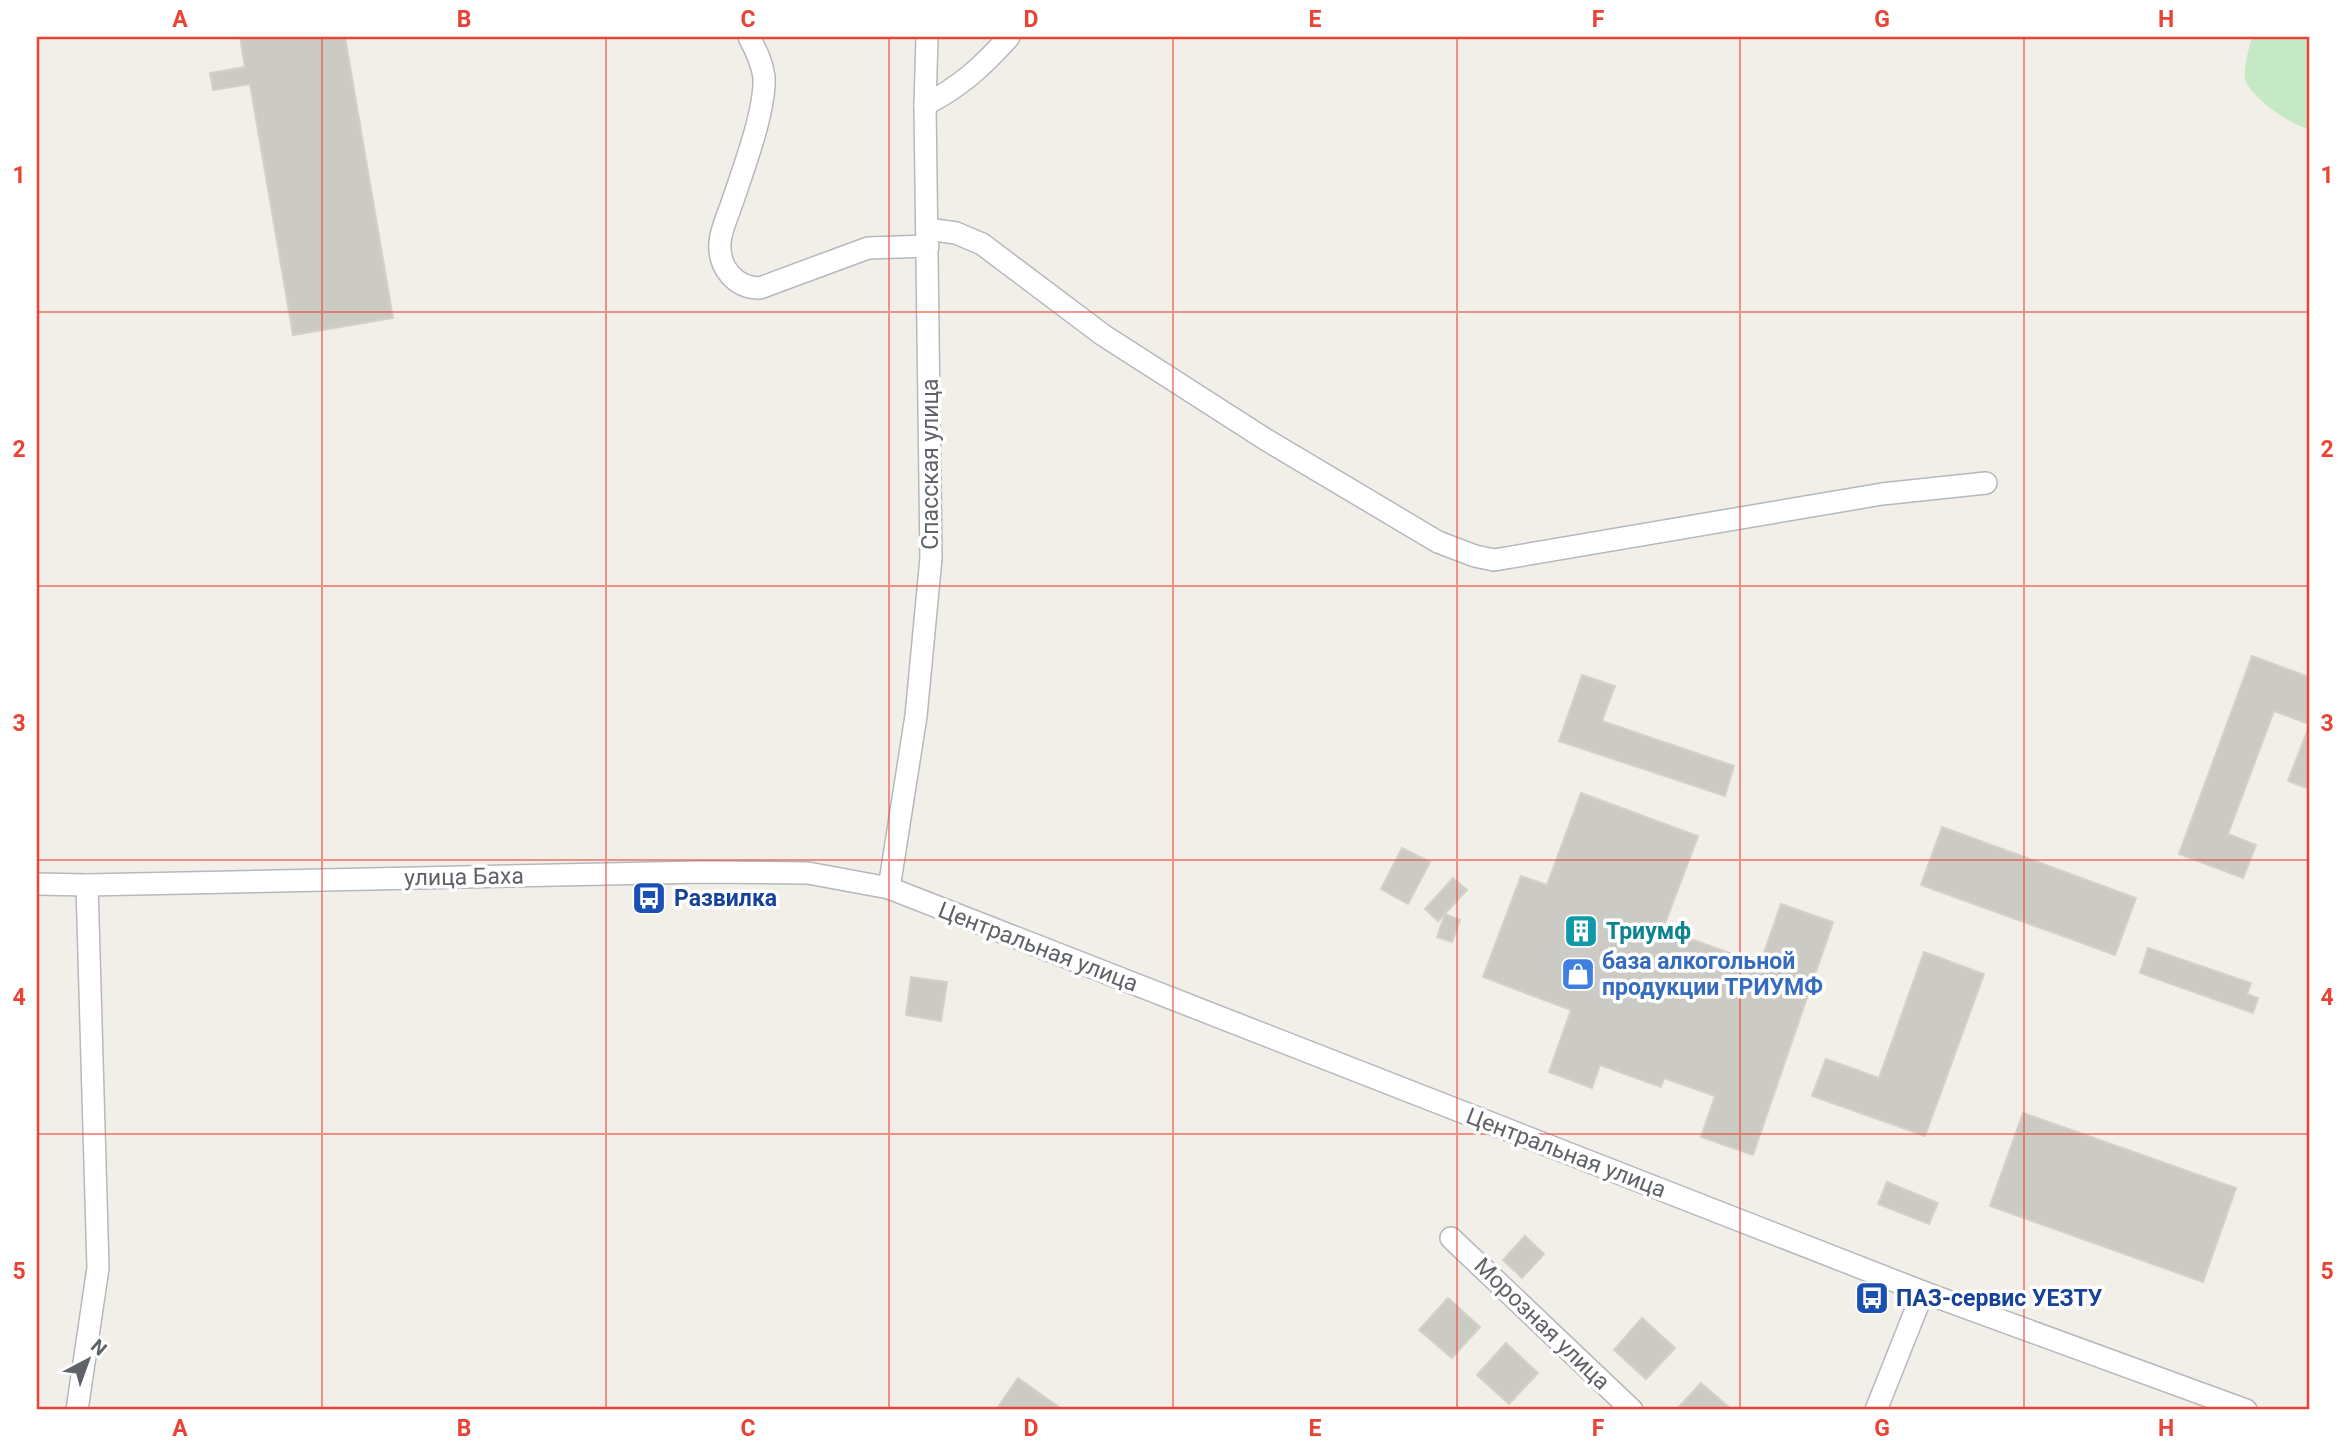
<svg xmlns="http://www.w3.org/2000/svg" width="2346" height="1447" viewBox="0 0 2346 1447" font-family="Roboto,sans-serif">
  <rect width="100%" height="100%" fill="#f1efe8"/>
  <!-- green -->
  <path fill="#c5e8c5" d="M2253 37H2309V129C2290 125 2252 98 2245 80 2243 73 2249 43 2253 37Z"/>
  <!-- building -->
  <g fill="#cccac5" stroke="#d6d1c6" stroke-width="2">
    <polygon points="240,37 345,37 393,318 293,335 250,84 213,90 210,73 245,67"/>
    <polygon points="2252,656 2309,677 2309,724 2274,711 2228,834 2256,845 2243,878 2179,854"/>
    <polygon points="1582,675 1615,686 1602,721 1734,766 1725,796 1559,741"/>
    <polygon points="2308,729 2309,729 2309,789 2288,781"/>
    <polygon points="1581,793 1698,836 1663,929 1760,964 1781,904 1833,922 1753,1155 1701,1137 1715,1096 1664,1078 1661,1087 1600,1065 1592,1088 1549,1072 1571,1010 1483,977 1521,876 1547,885"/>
    <polygon points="1942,827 2136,898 2115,955 1921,885"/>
    <polygon points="1402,848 1430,862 1408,904 1381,889"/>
    <polygon points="1453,878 1467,890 1438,921 1425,909"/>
    <polygon points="1445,914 1460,920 1452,942 1437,937"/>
    <polygon points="2148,948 2251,983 2247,994 2258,998 2253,1013 2140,973"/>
    <polygon points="1924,952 1984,974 1925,1136 1812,1096 1826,1059 1879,1078"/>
    <polygon points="911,977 947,982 941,1021 906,1015"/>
    <polygon points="2023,1113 2236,1188 2203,1282 1990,1206"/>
    <polygon points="1887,1182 1938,1203 1929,1224 1878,1204"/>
    <polygon points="1525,1236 1544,1254 1522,1278 1503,1260"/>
    <polygon points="1448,1298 1480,1327 1452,1358 1419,1330"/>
    <polygon points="1642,1318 1675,1348 1646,1379 1614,1350"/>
    <polygon points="1506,1343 1538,1373 1509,1404 1477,1375"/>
    <polygon points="1018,1378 1063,1410 996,1410"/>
    <polygon points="1701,1383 1732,1410 1676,1410"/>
  </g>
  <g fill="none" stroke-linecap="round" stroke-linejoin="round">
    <!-- minor casing -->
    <g stroke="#b5b8bc" stroke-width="24">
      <g id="minor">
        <path d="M749 37C756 50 762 62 764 77 766 110 742 173 731 206 727 217 721 230 720 242 718 267 735 288 760 288L868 248 928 246"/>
        <path d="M925 105C961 86 982 67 1009 37"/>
        <polyline points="928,229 956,233 982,244 1103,335 1265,439 1438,542 1475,556 1494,560 1882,494 1986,483"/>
        <polyline points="37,884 87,885 702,872 808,873 889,888 1923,1292 2246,1410"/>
        <polyline points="889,888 916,716 931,558 925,105 927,37"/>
        <polyline points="1451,1238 1632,1410"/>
        <polyline points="77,1410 98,1268 87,885"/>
        <polyline points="1876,1410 1923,1292"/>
      </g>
    </g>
    <!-- minor -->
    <use href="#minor" stroke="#fff" stroke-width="21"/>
  </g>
  <!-- grid -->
  <path fill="none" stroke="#ea4335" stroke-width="2" stroke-opacity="0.55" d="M322 37V1410M606 37V1410M889 37V1410M1173 37V1410M1457 37V1410M1740 37V1410M2024 37V1410M37 312H2309M37 586H2309M37 860H2309M37 1134H2309"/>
  <!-- icons -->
  <defs>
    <g id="bus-square" transform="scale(1.75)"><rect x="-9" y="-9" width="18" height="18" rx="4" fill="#1a4fb4" stroke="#fff"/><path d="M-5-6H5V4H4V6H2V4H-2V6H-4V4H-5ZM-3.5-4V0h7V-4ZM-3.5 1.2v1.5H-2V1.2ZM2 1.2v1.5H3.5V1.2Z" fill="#fff"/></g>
    <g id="building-square" transform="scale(1.75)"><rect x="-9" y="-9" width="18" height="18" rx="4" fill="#0f9aa8" stroke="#fff"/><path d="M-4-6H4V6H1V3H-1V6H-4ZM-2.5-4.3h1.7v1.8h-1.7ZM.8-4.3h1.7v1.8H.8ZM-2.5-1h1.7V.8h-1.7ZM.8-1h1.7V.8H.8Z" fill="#fff"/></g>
    <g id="shop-square" transform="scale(1.75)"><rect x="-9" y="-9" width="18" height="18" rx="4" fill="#3f7fe0" stroke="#fff"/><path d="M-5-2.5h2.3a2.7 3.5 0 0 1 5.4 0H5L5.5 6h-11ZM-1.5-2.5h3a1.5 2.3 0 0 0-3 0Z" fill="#fff"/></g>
  </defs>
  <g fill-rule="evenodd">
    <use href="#bus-square" x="649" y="898"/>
    <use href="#building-square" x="1581" y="931"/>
    <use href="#shop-square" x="1578" y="974"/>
    <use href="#bus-square" x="1872" y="1298"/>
  </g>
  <g text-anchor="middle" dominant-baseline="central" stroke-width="7" stroke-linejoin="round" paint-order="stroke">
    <!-- street labels -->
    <g font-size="23" fill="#5f6368" stroke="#fff">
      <text transform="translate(930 464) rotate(-90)">Спасская улица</text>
      <text transform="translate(464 877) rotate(-1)">улица Баха</text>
      <text transform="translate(1038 947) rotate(21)">Центральная улица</text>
      <text transform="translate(1566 1153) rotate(21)">Центральная улица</text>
      <text transform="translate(1542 1324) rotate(44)">Морозная улица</text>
    </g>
    <!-- transit labels -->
    <g font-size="23" font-weight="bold" fill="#164399" stroke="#fff" text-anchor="start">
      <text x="674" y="898">Развилка</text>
      <text x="1896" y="1298">ПАЗ-сервис УЕЗТУ</text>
    </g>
    <!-- culture labels -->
    <g font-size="23" font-weight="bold" fill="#0d838f" stroke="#fff" text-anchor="start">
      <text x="1606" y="931">Триумф</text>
    </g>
    <!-- shop labels -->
    <g font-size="23" font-weight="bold" fill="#366cbe" stroke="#fff" text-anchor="start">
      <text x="1602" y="961">база алкогольной<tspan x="1602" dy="26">продукции ТРИУМФ</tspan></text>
    </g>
  </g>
  <!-- border -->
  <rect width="2346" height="1447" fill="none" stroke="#ffffff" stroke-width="77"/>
  <!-- north arrow -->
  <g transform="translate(88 1360) rotate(41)" stroke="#ffffff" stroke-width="5" paint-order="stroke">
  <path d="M0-5L12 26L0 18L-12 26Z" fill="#5f6368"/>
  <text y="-10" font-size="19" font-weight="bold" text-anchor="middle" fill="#5f6368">N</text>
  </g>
  <rect x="38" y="38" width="2270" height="1370" fill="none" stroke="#ea4335" stroke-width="2.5"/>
  <g font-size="23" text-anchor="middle" font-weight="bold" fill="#ea4335">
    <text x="180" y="27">A</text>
    <text x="464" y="27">B</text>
    <text x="748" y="27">C</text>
    <text x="1031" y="27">D</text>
    <text x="1315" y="27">E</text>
    <text x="1598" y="27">F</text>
    <text x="1882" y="27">G</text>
    <text x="2166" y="27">H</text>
    <text x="19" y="183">1</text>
    <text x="2327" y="183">1</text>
    <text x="19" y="457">2</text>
    <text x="2327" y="457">2</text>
    <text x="19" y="731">3</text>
    <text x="2327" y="731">3</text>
    <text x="19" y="1005">4</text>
    <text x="2327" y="1005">4</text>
    <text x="19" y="1279">5</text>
    <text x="2327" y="1279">5</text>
    <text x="180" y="1436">A</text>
    <text x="464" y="1436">B</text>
    <text x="748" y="1436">C</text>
    <text x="1031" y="1436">D</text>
    <text x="1315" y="1436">E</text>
    <text x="1598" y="1436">F</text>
    <text x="1882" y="1436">G</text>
    <text x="2166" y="1436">H</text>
  </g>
</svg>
